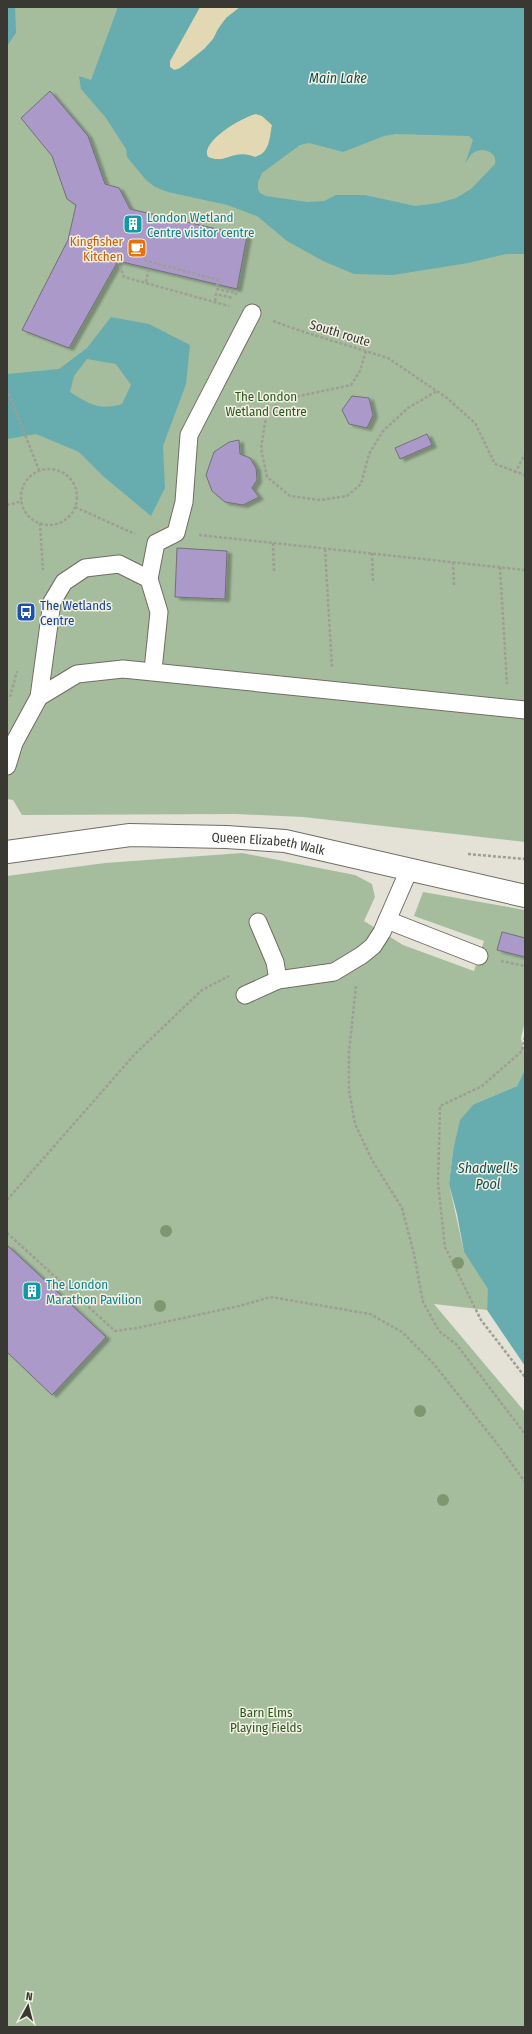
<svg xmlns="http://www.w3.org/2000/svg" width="532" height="2034" viewBox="0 0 532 2034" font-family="'Fira Sans Condensed',sans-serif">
  <defs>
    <filter id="shadow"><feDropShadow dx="4.5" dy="2.5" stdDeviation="1" flood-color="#0004"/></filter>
  </defs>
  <rect width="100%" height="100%" fill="#e4e2d6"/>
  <!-- green -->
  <g fill="#a5bd9d">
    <polygon points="7,7 525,7 525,842 303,817 236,814 22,815 13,800 7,799"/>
    <polygon points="242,853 355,875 372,884 375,897 364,921 403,945 474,971 484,941 414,916 423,892 525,910 525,1021 521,1038 525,1056 525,1069 517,1086 474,1104 453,1151 449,1184 464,1252 489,1289 487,1310 434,1304 525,1412 525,2027 7,2027 7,876 105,863"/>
  </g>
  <!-- sand -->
  <g fill="#e2d9b4">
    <path d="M200 7H240C236 11 230 14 226 19 220 25 218 33 213 40 204 51 187 67 174 70L170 67V61Z"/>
    <path d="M256 114 262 116 272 125C269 138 270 153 255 157 234 149 226 165 208 157 199 142 244 116 256 114Z"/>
  </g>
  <!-- water -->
  <g fill="#67acaf" fill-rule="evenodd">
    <polygon points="7,7 15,7 16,33 7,46"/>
    <path d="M118 7H200L170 61V67L174 70 179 69 204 49 213 39 218 29 226 18 240 7H525V254H506L468 263 393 275 354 274 323 261 287 241 257 216 227 205 168 192 155 187 146 180 127 157 126 149 106 118 81 89 79 76 91 80ZM256 114 262 116 272 125C270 138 270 153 255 157 232 148 227 165 208 157 199 142 244 116 256 114ZM396 134 469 136 473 140 465 164C467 161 470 155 473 153 482 146 498 152 495 164L471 189 456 198 438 203 415 206 365 195H336L324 201 307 202 266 196 260 193 258 189V182L262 173 300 145 309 143 343 152 384 136Z"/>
    <path d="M111 317 149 324 190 345 186 384 163 446 165 488 151 516 103 476 79 452 36 434 7 439V374L59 369 87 348ZM87 359 116 364 131 385 122 404C100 411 89 404 70 392L74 376Z"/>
    <polygon points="525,1069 525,1366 487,1310 488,1289 464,1252 457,1214 449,1184 453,1151 460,1120 474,1104 517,1086"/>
  </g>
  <!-- building -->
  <g fill="#aa99c9" stroke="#726f79" filter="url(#shadow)">
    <polygon points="50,91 88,136 105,184 119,188 130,209 247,236 237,289 118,261 69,348 22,330 68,240 76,205 67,199 52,156 21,118"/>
    <polygon points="352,396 369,398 373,415 367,428 349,424 342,410"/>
    <polygon points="427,434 432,445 400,459 395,448"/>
    <polygon points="239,440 240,454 250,458 256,468 257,480 252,488 259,497 243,505 225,502 212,491 206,475 214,452 229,442"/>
    <polygon points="177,548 227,551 225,599 175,597"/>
    <polygon points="502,932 525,938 525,957 497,950"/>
    <polygon points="7,1245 106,1337 52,1395 7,1352"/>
  </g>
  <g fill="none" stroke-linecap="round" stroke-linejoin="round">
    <!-- service casing -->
    <g stroke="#706e63" stroke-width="19">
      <g id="service">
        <polyline points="149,579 156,543 176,533 184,502 189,435 252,313"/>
        <polyline points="39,697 77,674 123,669 525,710"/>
        <polyline points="7,766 14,743 39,697 52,602 64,582 85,568 119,564 149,579 159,612 153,670"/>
        <polyline points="387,920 479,956"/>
        <polyline points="258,922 275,962 278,980"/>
        <polyline points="245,995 278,980 334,972 362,955 373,946 382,932 409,870"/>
      </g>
    </g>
    <!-- minor casing -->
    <g stroke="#706e63" stroke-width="24">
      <g id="minor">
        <path id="s1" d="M7 852 130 835 226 837 285 841 525 896"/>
      </g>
    </g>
    <!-- path -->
    <g stroke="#9f9e95" stroke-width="2.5" stroke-dasharray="3 2" stroke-linecap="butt">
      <polyline points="144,260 218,280 217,289 236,293 236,295"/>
      <polyline points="118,261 124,277 229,306"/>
      <polyline points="146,282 149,268"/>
      <polyline points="215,301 216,294 233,298"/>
      <polyline points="273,321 301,331 388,358 447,398 475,423 495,464 525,475"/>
      <polyline points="366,351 360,371 351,385 281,400 266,417 261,448 267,477 290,496 320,500 347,496 361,484 369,454 383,431 408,408 437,391"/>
      <polyline points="7,389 39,470"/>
      <circle cx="49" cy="497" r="28"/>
      <polyline points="515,473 525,454"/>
      <polyline points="7,505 22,501"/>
      <polyline points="75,507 135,534"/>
      <polyline points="40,523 43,570"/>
      <polyline points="199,535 525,570"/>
      <polyline points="273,543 274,572"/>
      <polyline points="325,549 332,668"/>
      <polyline points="372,553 373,581"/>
      <polyline points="453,562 454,585"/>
      <polyline points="500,567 507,684"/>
      <polyline points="10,697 17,671"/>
      <polyline points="468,854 525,859"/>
      <polyline points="501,961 525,966"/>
      <polyline points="356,986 349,1052 349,1090 355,1124 372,1160 402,1208 414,1254 423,1302 439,1331 457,1345 525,1434"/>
      <polyline points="525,1037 522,1051 482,1086 440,1106 438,1183 445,1247 481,1320 525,1377"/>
      <polyline points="7,1200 135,1054 202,990 229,976"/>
      <polyline points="7,1233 115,1331 137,1328 239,1306 271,1297 370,1314 402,1332 433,1363 499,1446 525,1482"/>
    </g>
    <!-- service -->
    <use href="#service" stroke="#fff" stroke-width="17"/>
    <!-- minor -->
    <use href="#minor" stroke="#fff" stroke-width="22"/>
  </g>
  <!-- trees -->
  <g fill="#7f9670">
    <circle cx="166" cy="1231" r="6"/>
    <circle cx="458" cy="1263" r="6"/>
    <circle cx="160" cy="1306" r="6"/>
    <circle cx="420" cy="1411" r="6"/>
    <circle cx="443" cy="1500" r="6"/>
  </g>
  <!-- icons -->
  <defs>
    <g id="building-square" transform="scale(1)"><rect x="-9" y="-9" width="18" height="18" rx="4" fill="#0f9aa8" stroke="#f2f0e3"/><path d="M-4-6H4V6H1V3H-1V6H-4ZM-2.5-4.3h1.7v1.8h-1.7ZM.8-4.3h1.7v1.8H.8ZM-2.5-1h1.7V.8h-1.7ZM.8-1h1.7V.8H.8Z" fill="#fff"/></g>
    <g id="cafe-square" transform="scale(1)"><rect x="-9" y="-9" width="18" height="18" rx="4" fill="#e8710a" stroke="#f2f0e3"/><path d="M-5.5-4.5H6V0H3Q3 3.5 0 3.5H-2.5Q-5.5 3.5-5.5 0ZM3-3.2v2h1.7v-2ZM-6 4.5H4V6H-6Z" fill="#fff"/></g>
    <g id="bus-square" transform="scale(1)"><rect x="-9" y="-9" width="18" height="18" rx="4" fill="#1a4fb4" stroke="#f2f0e3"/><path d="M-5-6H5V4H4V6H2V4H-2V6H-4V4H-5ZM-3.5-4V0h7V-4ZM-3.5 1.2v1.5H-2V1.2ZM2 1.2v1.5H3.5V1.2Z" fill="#fff"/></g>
  </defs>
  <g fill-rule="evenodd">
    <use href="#building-square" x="133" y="224"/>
    <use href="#cafe-square" x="137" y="248"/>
    <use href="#bus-square" x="26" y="612"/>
    <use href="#building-square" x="32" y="1291"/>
  </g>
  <g text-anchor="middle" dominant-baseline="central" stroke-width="3" stroke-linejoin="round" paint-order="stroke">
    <!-- culture labels -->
    <g font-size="13" fill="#0d838f" stroke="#f2f0e3" text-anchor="start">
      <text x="147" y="217">London Wetland<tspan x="147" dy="15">Centre visitor centre</tspan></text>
      <text x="46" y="1284">The London<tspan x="46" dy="15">Marathon Pavilion</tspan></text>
    </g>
    <!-- food labels -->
    <g font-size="13" fill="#c56008" stroke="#f2f0e3" text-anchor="end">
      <text x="123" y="241">Kingfisher<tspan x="123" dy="15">Kitchen</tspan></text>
    </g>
    <!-- street labels -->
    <g font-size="13" fill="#393833" stroke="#f2f0e3">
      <text transform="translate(340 333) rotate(17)">South route</text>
      <text stroke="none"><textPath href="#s1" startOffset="263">Queen Elizabeth Walk</textPath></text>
    </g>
    <!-- park labels -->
    <g font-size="13" fill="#2d581d" stroke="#f2f0e3">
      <text x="266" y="396">The London<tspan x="266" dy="15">Wetland Centre</tspan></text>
      <text x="266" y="1712">Barn Elms<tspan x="266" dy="15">Playing Fields</tspan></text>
    </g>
    <!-- transit labels -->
    <g font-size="13" fill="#164399" stroke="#f2f0e3" text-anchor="start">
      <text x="40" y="605">The Wetlands<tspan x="40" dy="15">Centre</tspan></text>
    </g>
    <!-- water labels -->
    <g font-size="14" font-style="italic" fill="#125052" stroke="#f2f0e3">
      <text x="338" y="78">Main Lake</text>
      <text x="488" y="1168">Shadwell's<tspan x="488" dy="16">Pool</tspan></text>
    </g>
  </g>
  <!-- border -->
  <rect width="532" height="2034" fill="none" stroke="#393833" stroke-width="16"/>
  <!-- north arrow -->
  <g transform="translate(28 2006) rotate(7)" stroke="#f2f0e3" stroke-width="3" paint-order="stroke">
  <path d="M0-3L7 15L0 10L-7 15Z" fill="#393833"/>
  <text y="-6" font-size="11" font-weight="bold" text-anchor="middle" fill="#393833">N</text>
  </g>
</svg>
